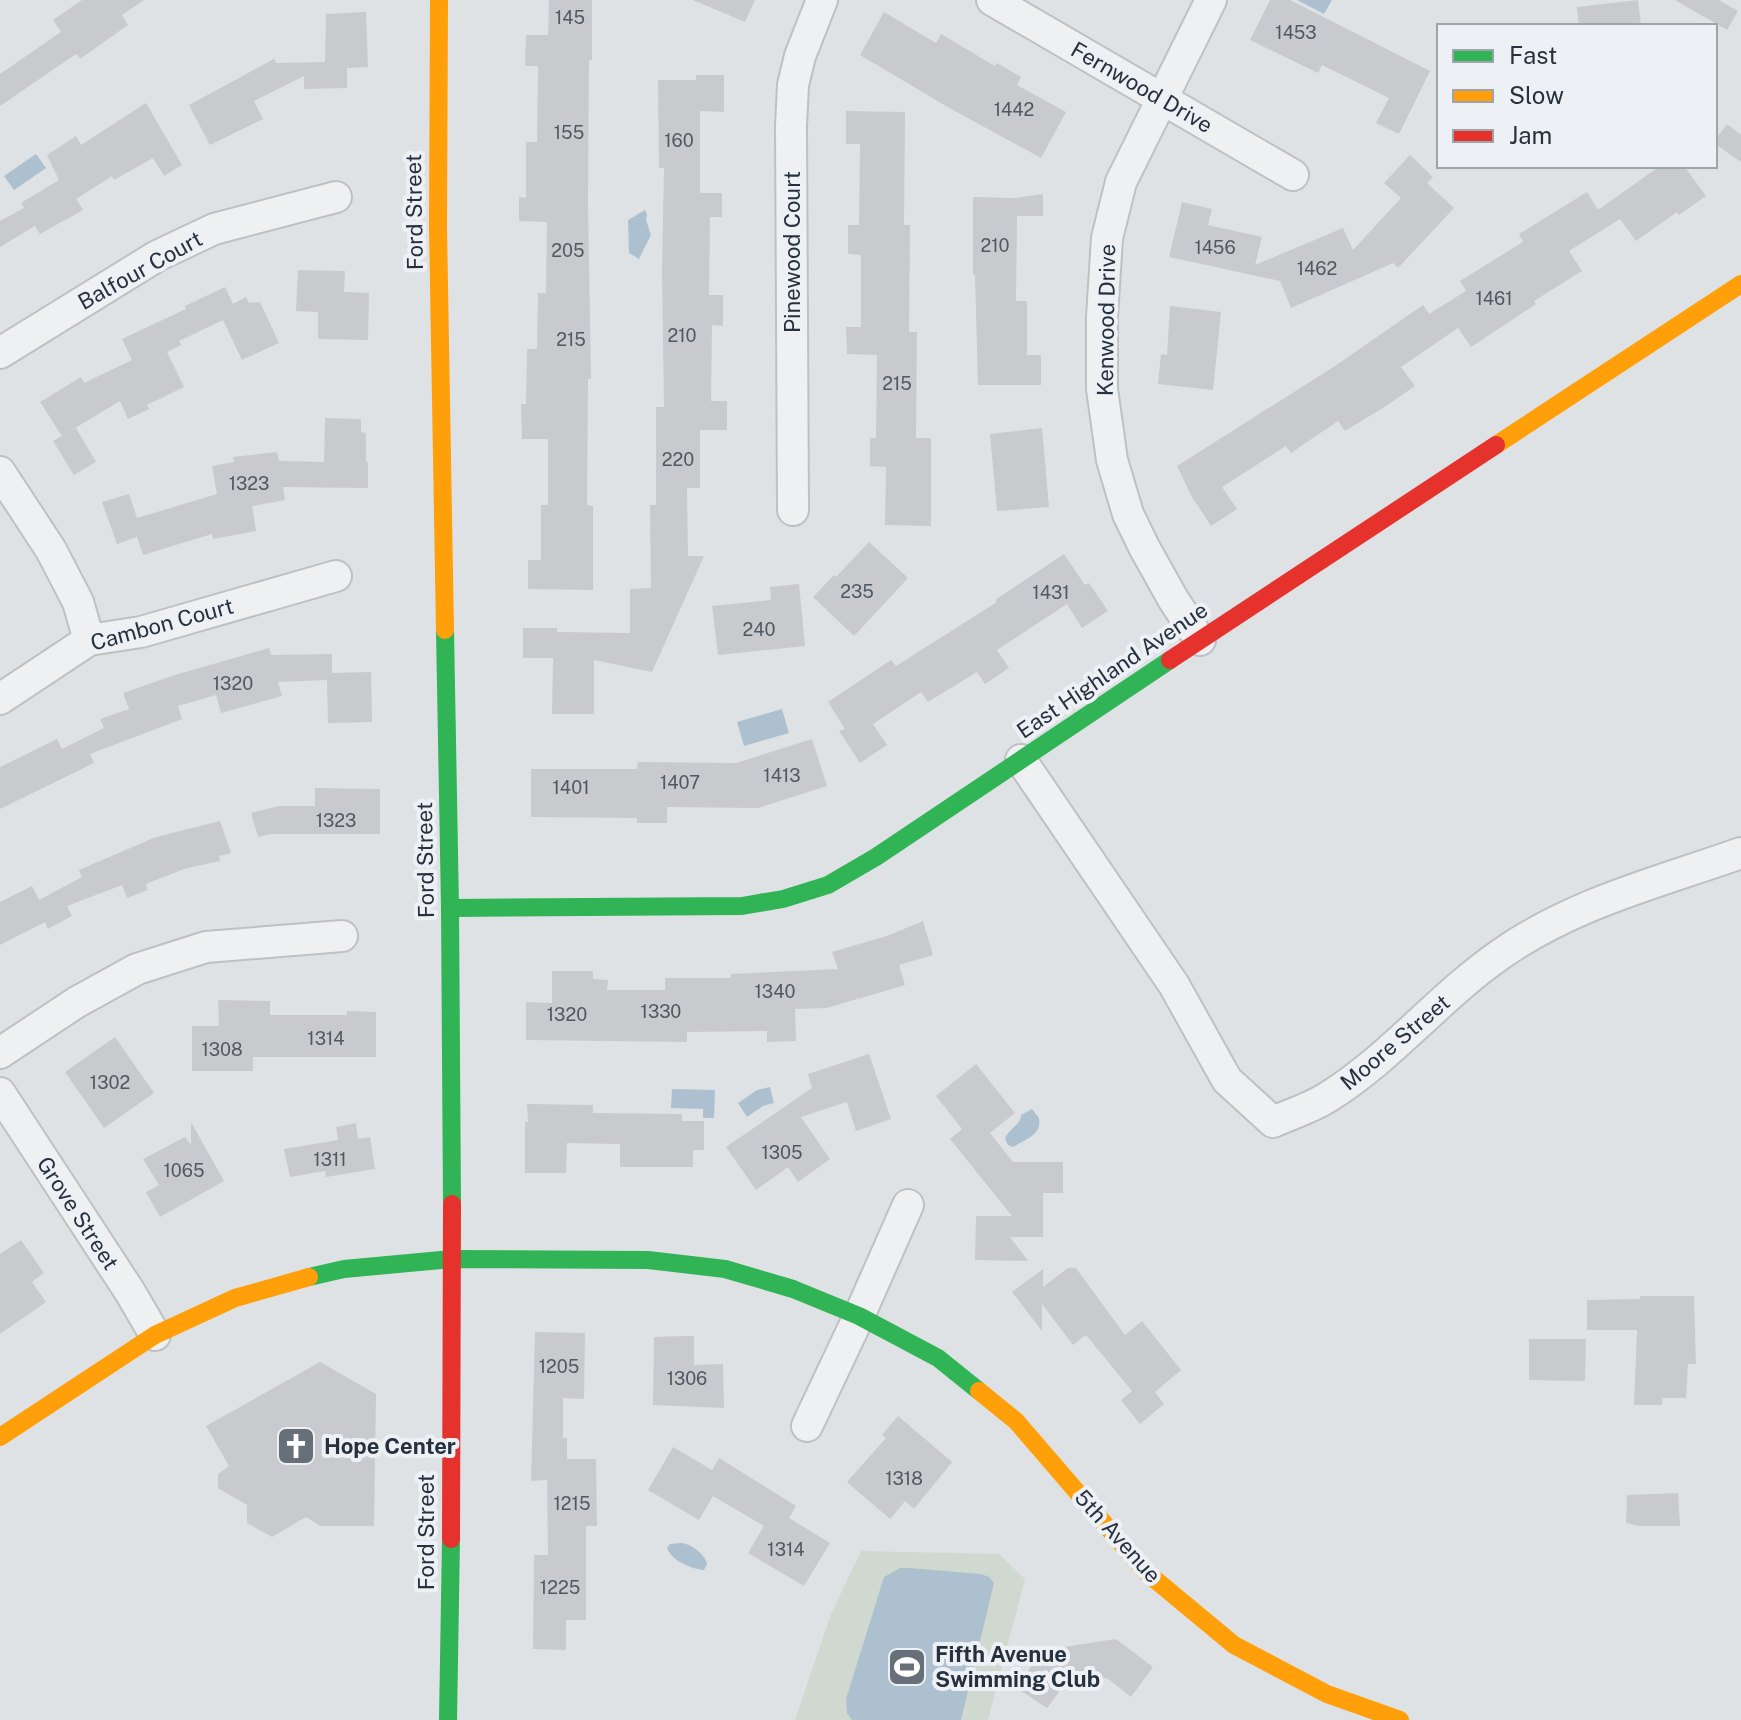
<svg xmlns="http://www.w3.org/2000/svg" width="1741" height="1720" viewBox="0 0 1741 1720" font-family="'Public Sans',sans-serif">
  <rect width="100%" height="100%" fill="#dfe2e5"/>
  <!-- green -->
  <polygon fill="#d0d9d0" points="861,1551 999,1554 1025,1579 988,1720 795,1720 831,1614"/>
  <!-- water -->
  <g fill="#adc0d0">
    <polygon points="1297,0 1332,0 1324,14"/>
    <polygon points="36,154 46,168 14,190 4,176"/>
    <polygon points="645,210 647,215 646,220 651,235 639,259 629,253 628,220"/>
    <polygon points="782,709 789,733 744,746 737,722"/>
    <polygon points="770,1087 774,1103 763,1106 747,1117 738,1103 757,1090"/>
    <polygon points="672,1089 715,1090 714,1118 703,1118 703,1109 671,1108"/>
    <path d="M1032 1109 1039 1118C1042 1135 1026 1139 1013 1147L1008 1145 1005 1139C1008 1129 1021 1125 1021 1115Z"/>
    <path d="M681 1543C690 1543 706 1555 707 1564L704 1570C691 1569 672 1561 667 1548L670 1544Z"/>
    <polygon points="900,1568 909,1568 981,1574 989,1577 994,1583 961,1720 852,1720 847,1713 846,1699 884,1577"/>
  </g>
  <!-- building -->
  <g fill="#c8cacd">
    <polygon points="82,0 144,0 122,15 128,25 80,59 76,54 0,106 0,74 61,32 53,20"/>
    <polygon points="549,0 592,0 592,60 589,60 588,203 591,379 588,379 587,505 593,506 593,590 528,589 528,560 541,560 541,505 548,505 548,439 522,439 521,404 526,404 527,349 537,349 538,293 546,293 547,222 519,221 519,197 526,198 526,142 537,142 538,66 525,66 526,35 548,35"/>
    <polygon points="693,0 755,0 745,22"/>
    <polygon points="1270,0 1290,0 1430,71 1399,134 1376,123 1389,98 1322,65 1318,73 1250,40"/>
    <polygon points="1638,0 1641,26 1579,26 1577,7"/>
    <polygon points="1675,0 1719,0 1738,11 1727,30"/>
    <polygon points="366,12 368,67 347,68 347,88 304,89 304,76 254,101 263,119 210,145 189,105 274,59 276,63 325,62 326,14"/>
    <polygon points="884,12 936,43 941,34 995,66 997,63 1021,77 1017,85 1066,112 1041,158 946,106 860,55"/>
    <polygon points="696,75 724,75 724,112 700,111 700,193 722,193 722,217 710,217 709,295 723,295 723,326 712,325 711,401 727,401 727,430 700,430 700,488 687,488 688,556 704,556 652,672 594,660 594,714 552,714 553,658 523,658 523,628 557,628 557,632 630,633 630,589 651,588 650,505 656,505 656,407 664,407 662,271 664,168 659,168 658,80 696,80"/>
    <polygon points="146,103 182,165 164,176 153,158 114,180 112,176 76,199 83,210 40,234 35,226 0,247 0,221 24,208 21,203 59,180 47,155 76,136 81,145"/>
    <polygon points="846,111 905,112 904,225 910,225 909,332 917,332 916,438 931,438 931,526 885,525 886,467 870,466 870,438 876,438 877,355 847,354 846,327 861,327 861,255 848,254 848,225 859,225 860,144 846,144"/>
    <polygon points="1727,124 1741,135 1741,162 1715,144 1715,140"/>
    <polygon points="1410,155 1433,177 1427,183 1454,208 1398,268 1393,263 1291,308 1280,281 1169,257 1182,202 1212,209 1208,225 1262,237 1255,265 1343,228 1353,250 1401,198 1384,183"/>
    <polygon points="1660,166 1684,166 1706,196 1679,215 1677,212 1636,241 1620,219 1569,251 1582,271 1534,301 1536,304 1471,347 1458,328 1401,367 1415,386 1386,406 1345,431 1338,421 1291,453 1286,446 1222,487 1237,509 1211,526 1192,497 1177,466 1335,366 1423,305 1429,314 1466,291 1460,281 1523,242 1519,234 1587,192 1598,210"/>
    <polygon points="1043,194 1043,216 1017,216 1016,301 1027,301 1027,355 1041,355 1041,385 978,385 975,274 973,274 973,197 1014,198"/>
    <polygon points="298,270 345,271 344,292 369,293 368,340 318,339 318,312 296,311"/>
    <polygon points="225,287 233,304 246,297 249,303 260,302 279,343 242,360 223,320 179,341 181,345 167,352 184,387 147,405 149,409 128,419 120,401 62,436 40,402 81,377 84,383 132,360 122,339 186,309 185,306"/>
    <polygon points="1170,306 1221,312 1213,390 1158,384 1161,354 1167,355"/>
    <polygon points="325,418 361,419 361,432 366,433 366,462 368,462 368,488 283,487 285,500 252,506 256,531 213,539 212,534 143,555 137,537 117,544 102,502 129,494 137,518 217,494 212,466 234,462 233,457 277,452 279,461 324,462"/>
    <polygon points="76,428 96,462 74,475 53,441"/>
    <polygon points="1042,428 1049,507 997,511 990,434"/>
    <polygon points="869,542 908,578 854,636 813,597 834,575 836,577"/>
    <polygon points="1064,554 1085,585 1089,583 1108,611 1082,628 1067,604 997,650 1009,668 985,684 977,672 928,702 921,692 873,724 887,745 860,763 839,731 845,729 828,702 891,660 896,666 997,602 995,600"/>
    <polygon points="799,584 805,646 718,655 712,606 771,600 770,587"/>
    <polygon points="269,648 271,655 332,654 332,673 371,672 372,722 328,723 327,680 278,682 282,696 221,713 216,695 178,706 182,719 90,754 94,763 0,809 0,767 57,739 62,749 104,728 100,719 129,709 123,693 175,675"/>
    <polygon points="812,739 827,786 758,808 667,807 667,823 637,823 637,818 531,817 531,769 637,769 638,762 736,763"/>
    <polygon points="315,788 380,789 380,834 271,834 258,837 251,813 279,806 315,806"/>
    <polygon points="220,821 231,853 219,856 220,861 184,869 146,884 148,890 127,898 122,885 67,906 72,916 48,929 45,922 0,945 0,902 32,886 39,900 82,877 79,870 156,837"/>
    <polygon points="923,921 933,955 899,965 905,985 858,999 856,996 857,999 827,1008 795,1009 796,1041 767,1042 767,1031 687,1032 687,1042 526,1040 526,1002 552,1003 552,971 593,971 593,979 608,980 607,990 665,990 665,978 731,978 731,974 838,969 832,952 887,936"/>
    <polygon points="218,1000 270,1001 270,1015 347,1015 347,1011 376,1012 376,1057 253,1057 253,1071 192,1071 192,1026 219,1026"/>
    <polygon points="115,1037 154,1093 104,1128 65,1072"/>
    <polygon points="869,1054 891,1119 856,1131 847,1102 801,1117 830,1159 798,1182 788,1167 756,1190 726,1147 812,1088 808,1074"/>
    <polygon points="976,1064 1015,1113 990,1133 1013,1162 1063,1162 1063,1193 1043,1193 1043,1237 1010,1237 1028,1261 975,1260 976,1216 1012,1216 950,1139 962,1129 936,1096"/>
    <polygon points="527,1104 593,1105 593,1113 682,1114 682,1121 704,1121 704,1150 693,1150 693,1167 620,1167 620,1144 567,1143 566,1173 525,1173 525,1122 528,1122"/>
    <polygon points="191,1122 224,1181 160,1217 146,1192 159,1185 143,1159 185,1137 191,1145"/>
    <polygon points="356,1123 358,1139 370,1137 375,1169 326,1177 325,1171 290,1177 284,1149 338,1140 336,1127"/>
    <polygon points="21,1240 44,1273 32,1282 46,1302 0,1334 0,1254"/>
    <polygon points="1068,1268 1076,1268 1125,1335 1142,1321 1181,1370 1155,1392 1164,1404 1140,1424 1121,1400 1132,1391 1086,1335 1073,1345 1042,1304 1042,1331 1012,1292 1043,1269 1043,1287"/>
    <polygon points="1640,1296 1694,1296 1696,1364 1688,1364 1686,1398 1662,1398 1662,1405 1634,1405 1637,1330 1587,1330 1587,1300 1640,1299"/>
    <polygon points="535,1332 585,1333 584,1399 563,1398 563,1438 567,1438 567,1459 596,1459 597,1526 586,1526 586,1620 566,1620 566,1650 533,1649 534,1555 548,1555 547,1480 531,1481"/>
    <polygon points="685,1336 694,1336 694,1365 723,1364 724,1408 653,1405 654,1337"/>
    <polygon points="1529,1339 1586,1339 1585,1381 1529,1380"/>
    <polygon points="320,1362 376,1394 374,1526 320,1526 306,1517 272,1537 247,1523 247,1505 218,1488 218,1474 229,1466 206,1426"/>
    <polygon points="898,1416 952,1462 914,1509 905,1501 890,1519 847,1482 886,1438 882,1435"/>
    <polygon points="673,1447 712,1470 719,1458 796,1506 789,1518 830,1543 804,1586 748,1553 764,1526 713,1496 699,1520 648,1490"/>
    <polygon points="1678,1493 1680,1526 1639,1526 1626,1523 1627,1495"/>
    <polygon points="1116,1639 1153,1667 1131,1697 1107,1678 1065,1684 1047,1708 1015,1687 1044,1650"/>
  </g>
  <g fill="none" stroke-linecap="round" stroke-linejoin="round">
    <!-- street casing -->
    <g stroke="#bec0c3" stroke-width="34">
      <g id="street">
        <polyline points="992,0 1293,175"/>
        <polyline points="0,353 157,256 214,229 336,197"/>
        <polyline points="0,472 51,550 78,602 89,640"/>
        <polyline points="793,510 791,126 793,85 800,56 822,0"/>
        <polyline points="1200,640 1173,599 1144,547 1128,514 1112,460 1102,389 1102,317 1107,238 1121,182 1211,0"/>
        <polyline points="0,699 89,640 141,632 336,576"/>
        <path d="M1021 760 1174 985 1227 1080 1273 1122C1291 1114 1311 1108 1328 1097 1392 1057 1439 997 1501 954 1574 903 1659 882 1741 853"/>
        <polyline points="0,1053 77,1002 137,969 206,947 342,936"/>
        <polyline points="0,1093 130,1292 155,1335"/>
        <polyline points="807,1426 859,1316 908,1205"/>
      </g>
    </g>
    <!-- street -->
    <use href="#street" stroke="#eff0f2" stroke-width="30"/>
    <!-- fast -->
    <g stroke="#30b455" stroke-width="18">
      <polyline points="445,630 450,907 452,1204"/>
      <polyline points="450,908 742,906 783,899 828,885 876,857 1170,660"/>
      <polyline points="309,1277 344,1269 452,1259 648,1260 725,1269 793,1289 859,1316 938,1358 979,1391"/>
      <polyline points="448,1720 451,1539"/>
    </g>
    <!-- slow -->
    <g stroke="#ff9f0a" stroke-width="18">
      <polyline points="439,0 438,227 445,630"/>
      <polyline points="1496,445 1741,284"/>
      <polyline points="979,1391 1016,1421 1146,1572 1234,1645 1327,1694 1400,1720"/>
      <polyline points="0,1437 155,1335 235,1298 309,1277"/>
    </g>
    <!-- jam -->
    <g stroke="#e5322d" stroke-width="18">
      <polyline points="1170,660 1496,445"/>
      <polyline points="451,1539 452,1204"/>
    </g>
  </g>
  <!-- icons -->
  <defs>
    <g id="church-square" transform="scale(2)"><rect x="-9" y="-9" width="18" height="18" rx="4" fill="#676f78" stroke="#edf1f5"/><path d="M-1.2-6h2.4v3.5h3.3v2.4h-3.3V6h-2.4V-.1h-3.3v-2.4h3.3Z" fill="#fff"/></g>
    <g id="stadium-square" transform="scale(2)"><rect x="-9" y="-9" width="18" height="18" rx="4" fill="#676f78" stroke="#edf1f5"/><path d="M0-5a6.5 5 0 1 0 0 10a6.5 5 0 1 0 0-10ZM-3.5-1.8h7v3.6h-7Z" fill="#fff"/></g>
  </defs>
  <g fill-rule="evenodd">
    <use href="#church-square" x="296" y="1446"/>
    <use href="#stadium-square" x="907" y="1667"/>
  </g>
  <g text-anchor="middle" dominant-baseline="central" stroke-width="8" stroke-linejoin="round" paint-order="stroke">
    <!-- number labels -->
    <g font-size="18" fill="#505862">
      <text x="570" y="17">145</text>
      <text x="1296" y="32">1453</text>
      <text x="1014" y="109">1442</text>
      <text x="569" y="132">155</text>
      <text x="679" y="140">160</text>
      <text x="995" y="245">210</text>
      <text x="1215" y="247">1456</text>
      <text x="568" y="250">205</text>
      <text x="1317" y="268">1462</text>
      <text x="1494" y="298">1461</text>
      <text x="682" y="335">210</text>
      <text x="571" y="339">215</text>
      <text x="897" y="383">215</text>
      <text x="678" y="459">220</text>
      <text x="249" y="483">1323</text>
      <text x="857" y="591">235</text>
      <text x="1051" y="592">1431</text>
      <text x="759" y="629">240</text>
      <text x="233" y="683">1320</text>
      <text x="782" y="775">1413</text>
      <text x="680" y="782">1407</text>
      <text x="571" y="787">1401</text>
      <text x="336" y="820">1323</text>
      <text x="775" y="991">1340</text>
      <text x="661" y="1011">1330</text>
      <text x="567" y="1014">1320</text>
      <text x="326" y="1038">1314</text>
      <text x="222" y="1049">1308</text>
      <text x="110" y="1082">1302</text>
      <text x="782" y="1152">1305</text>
      <text x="330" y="1159">1311</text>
      <text x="184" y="1170">1065</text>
      <text x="559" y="1366">1205</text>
      <text x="687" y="1378">1306</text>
      <text x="904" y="1478">1318</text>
      <text x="572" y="1503">1215</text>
      <text x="786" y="1549">1314</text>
      <text x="560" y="1587">1225</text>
    </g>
    <!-- street labels -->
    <g font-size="22" fill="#27313e" stroke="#edf1f5">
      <text transform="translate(1142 87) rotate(30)">Fernwood Drive</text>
      <text transform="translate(414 212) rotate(-91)">Ford Street</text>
      <text transform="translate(792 252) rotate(-90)">Pinewood Court</text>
      <text transform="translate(140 270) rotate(-29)">Balfour Court</text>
      <text transform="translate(1106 320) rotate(-89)">Kenwood Drive</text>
      <text transform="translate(162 624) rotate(-15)">Cambon Court</text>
      <text transform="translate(1112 670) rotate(-34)">East Highland Avenue</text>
      <text transform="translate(425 860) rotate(-91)">Ford Street</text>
      <text transform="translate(1395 1042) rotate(-40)">Moore Street</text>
      <text transform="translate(78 1213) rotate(57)">Grove Street</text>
      <text transform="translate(426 1532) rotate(-90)">Ford Street</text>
      <text transform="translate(1118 1536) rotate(48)">5th Avenue</text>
    </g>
    <!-- poi labels -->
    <g font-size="22" font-weight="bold" fill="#27313e" stroke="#edf1f5" text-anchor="start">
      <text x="324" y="1446">Hope Center</text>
      <text x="935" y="1654">Fifth Avenue<tspan x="935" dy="25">Swimming Club</tspan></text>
    </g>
  </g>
  <!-- legend -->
  <rect x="1437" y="24" width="280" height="144" fill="#edf1f5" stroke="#9ea4ac" stroke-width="2"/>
  <rect x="1453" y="50" width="40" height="12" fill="#30b455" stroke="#9ea4ac" stroke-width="2"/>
  <text x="1509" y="64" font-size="24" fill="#27313e">Fast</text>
  <rect x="1453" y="90" width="40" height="12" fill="#ff9f0a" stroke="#9ea4ac" stroke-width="2"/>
  <text x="1509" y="104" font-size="24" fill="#27313e">Slow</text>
  <rect x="1453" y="130" width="40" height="12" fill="#e5322d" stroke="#9ea4ac" stroke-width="2"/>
  <text x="1509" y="144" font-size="24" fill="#27313e">Jam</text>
</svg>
